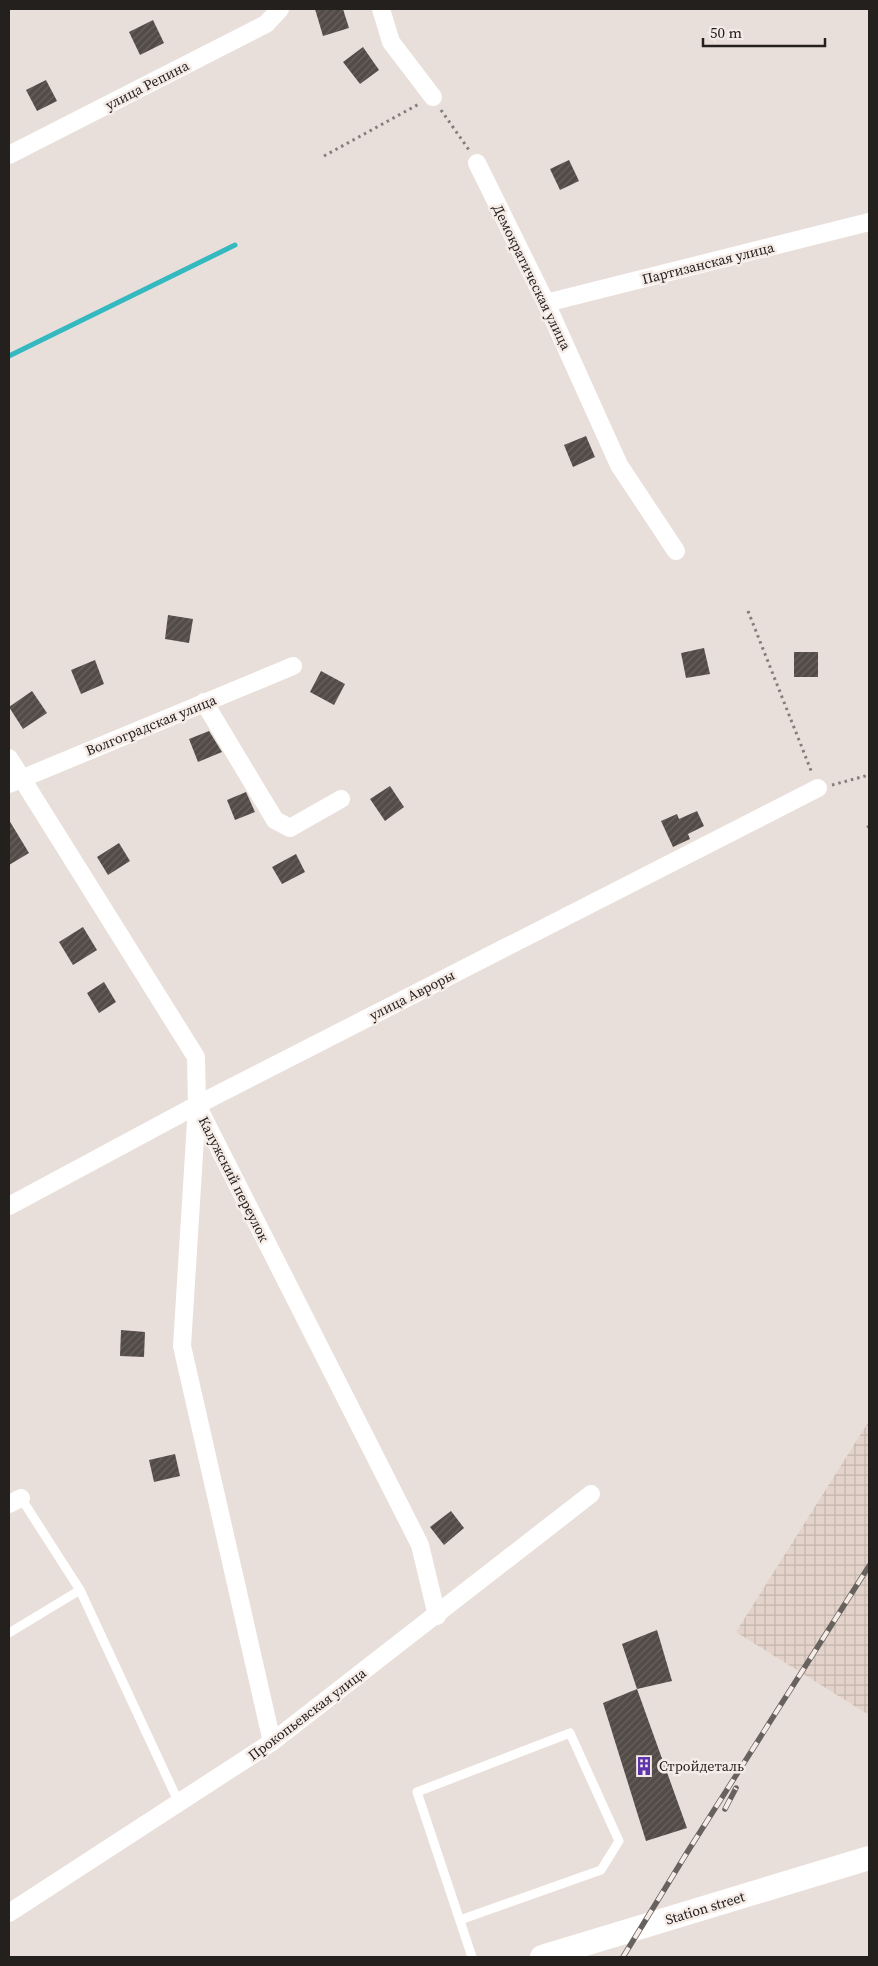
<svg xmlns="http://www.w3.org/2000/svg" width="878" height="1966" viewBox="0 0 878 1966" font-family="'Source Serif 4',serif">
  <defs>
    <pattern id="industrial-grid" width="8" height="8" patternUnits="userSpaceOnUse" patternTransform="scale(1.25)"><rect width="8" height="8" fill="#e4d3ca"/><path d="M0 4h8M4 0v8" fill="none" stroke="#c3b5ad"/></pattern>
    <pattern id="building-hatch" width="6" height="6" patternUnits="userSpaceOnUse" patternTransform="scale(1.25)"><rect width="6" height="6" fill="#534b47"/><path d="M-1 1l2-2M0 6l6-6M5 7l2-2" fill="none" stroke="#68625e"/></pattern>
  </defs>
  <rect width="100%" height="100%" fill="#e9dfda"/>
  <!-- industrial -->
  <polygon fill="url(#industrial-grid)" points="869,1421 869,1715 736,1632"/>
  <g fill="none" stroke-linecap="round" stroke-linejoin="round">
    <!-- stream -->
    <polyline stroke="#33b9bf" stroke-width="5" points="9,356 235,245"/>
  </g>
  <!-- building -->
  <g fill="url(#building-hatch)">
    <polygon points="315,9 343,9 349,28 323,36"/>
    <polygon points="153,20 164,43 140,55 129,32"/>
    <polygon points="363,47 379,70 360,84 343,62"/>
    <polygon points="46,80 57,101 37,111 26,90"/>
    <polygon points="569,160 579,181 560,190 550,169"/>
    <polygon points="586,436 595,457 573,467 564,445"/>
    <polygon points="168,615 193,619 189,643 165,639"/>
    <polygon points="704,648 710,674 686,678 681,653"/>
    <rect x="794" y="652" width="24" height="25"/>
    <polygon points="95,660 104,684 81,694 71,670"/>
    <polygon points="321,671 345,684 334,705 310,692"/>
    <polygon points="32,691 47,713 23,729 9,707"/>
    <polygon points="209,731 222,752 198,762 189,739"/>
    <polygon points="390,786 404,807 385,821 370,799"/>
    <polygon points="246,792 255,812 235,820 227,800"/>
    <polygon points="697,811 704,826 688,834 690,839 673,847 661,821 677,814 679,819"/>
    <polygon points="9,820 29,853 9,865"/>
    <polygon points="119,843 130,861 108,875 97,857"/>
    <polygon points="296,854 305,872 282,884 272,867"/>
    <polygon points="83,927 97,950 73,965 59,942"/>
    <polygon points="104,982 116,1002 99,1013 87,993"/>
    <polygon points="121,1330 145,1332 144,1357 120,1356"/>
    <polygon points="175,1454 180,1476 154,1482 149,1460"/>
    <polygon points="451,1511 464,1528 444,1545 430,1527"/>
    <polygon points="657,1630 672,1681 637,1689 622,1644"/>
    <polygon points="637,1689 687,1828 646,1841 603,1703"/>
  </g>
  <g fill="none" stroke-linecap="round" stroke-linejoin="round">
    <!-- path -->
    <g stroke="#847d7a" stroke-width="3" stroke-dasharray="2.5 4" stroke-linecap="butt">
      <polyline points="441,110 469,150"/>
      <polyline points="324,156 419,104"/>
      <polyline points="748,611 812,773"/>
      <polyline points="832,785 869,775"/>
      <polyline points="869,826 867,828 869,830"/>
    </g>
    <!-- lane -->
    <g stroke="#fff" stroke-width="9">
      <polyline points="21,1498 80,1590 179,1803"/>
      <polyline points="9,1633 80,1590"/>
      <polyline points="460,1920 601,1870 619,1841 570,1733 417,1792 472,1957"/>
    </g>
    <!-- street -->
    <g stroke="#fff" stroke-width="18">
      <polyline points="381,9 391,42 433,97"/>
      <polyline points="9,155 266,24 280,9"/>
      <polyline points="477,163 546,303 619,465 676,551"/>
      <polyline points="546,303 869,222"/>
      <polyline points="204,702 275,820 290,828 341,799"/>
      <polyline points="9,758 196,1057 197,1105 420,1545 437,1616"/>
      <polyline points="9,784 293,666"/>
      <polyline points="197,1106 182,1346 272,1742"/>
      <polyline points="9,1206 197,1105 818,788"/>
      <polyline points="9,1504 21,1498"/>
      <polyline points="9,1913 272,1742 591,1494"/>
    </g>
    <!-- secondary -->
    <polyline stroke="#fff" stroke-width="24" points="542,1957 869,1858"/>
    <!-- rail casing -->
    <g stroke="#68625f" stroke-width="5.5">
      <g id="rail">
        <polyline points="725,1809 736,1788"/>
        <polyline points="623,1957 688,1851 869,1566"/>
      </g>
    </g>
    <!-- rail -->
    <use href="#rail" stroke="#f6ece7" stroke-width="4" stroke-dasharray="11" stroke-linecap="butt"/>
  </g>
  <!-- icons -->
  <defs>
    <g id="building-bare" transform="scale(1.5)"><path d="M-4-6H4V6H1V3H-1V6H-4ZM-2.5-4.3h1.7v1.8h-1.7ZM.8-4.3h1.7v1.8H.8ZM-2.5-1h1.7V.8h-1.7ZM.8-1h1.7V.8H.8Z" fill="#5f35ad" stroke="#f6ece7" stroke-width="2.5" paint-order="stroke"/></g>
  </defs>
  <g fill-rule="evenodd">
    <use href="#building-bare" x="644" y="1766"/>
  </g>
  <g text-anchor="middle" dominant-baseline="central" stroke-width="5" stroke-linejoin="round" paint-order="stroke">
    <!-- street labels -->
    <g font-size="14" fill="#24201e" stroke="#f6ece7">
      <text transform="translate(147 85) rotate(-27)">улица Репина</text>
      <text transform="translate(708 263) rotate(-14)">Партизанская улица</text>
      <text transform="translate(532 277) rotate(64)">Демократическая улица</text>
      <text transform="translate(151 725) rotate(-22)">Волгоградская улица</text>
      <text transform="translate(412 995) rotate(-27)">улица Авроры</text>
      <text transform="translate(234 1179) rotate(63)">Калужский переулок</text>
      <text transform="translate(307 1714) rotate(-37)">Прокопьевская улица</text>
      <text transform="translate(705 1908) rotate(-17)">Station street</text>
    </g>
    <!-- poi labels -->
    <g font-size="14" fill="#24201e" stroke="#f6ece7" text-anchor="start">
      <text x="659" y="1766">Стройдеталь</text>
    </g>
  </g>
  <!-- border -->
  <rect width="878" height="1966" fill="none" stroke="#24201e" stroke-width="20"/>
  <!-- scale -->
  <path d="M703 38v8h122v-8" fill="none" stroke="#24201e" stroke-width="2.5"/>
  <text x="710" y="38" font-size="15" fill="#24201e" stroke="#f6ece7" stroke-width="4" paint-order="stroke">50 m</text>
</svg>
